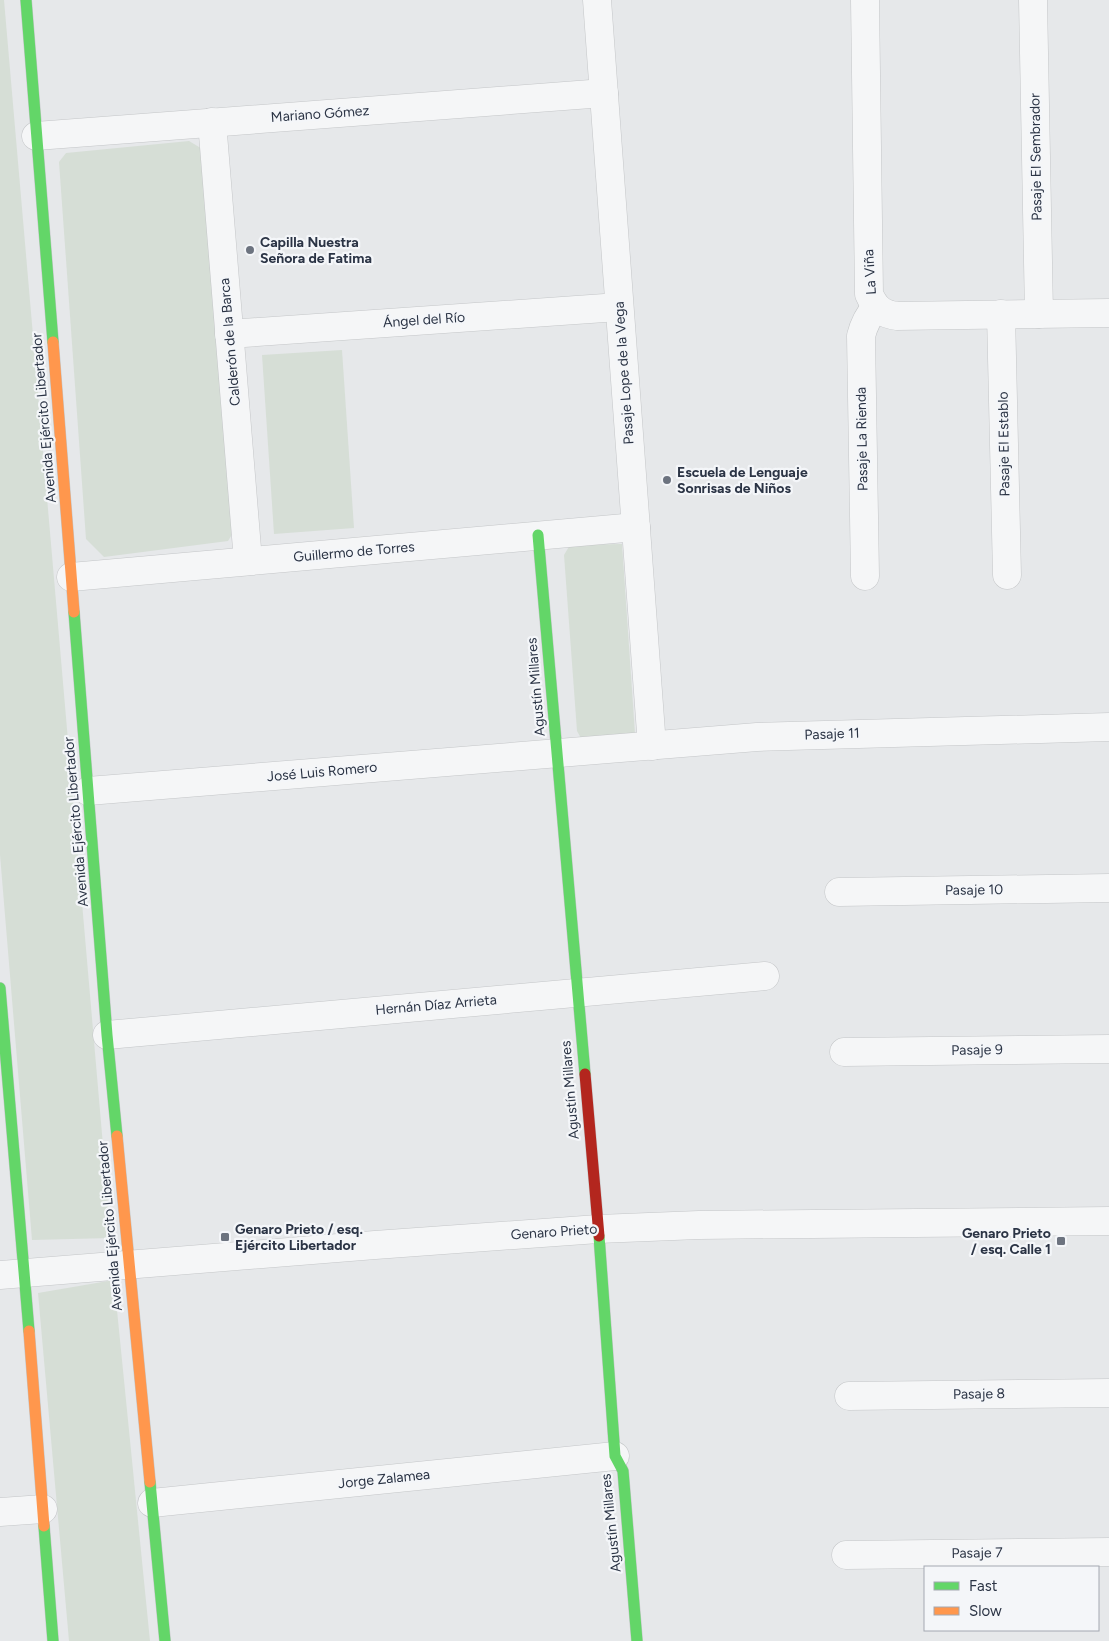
<svg xmlns="http://www.w3.org/2000/svg" width="1109" height="1641" viewBox="0 0 1109 1641" font-family="Figtree,sans-serif">
  <rect width="100%" height="100%" fill="#e6e8ea"/>
  <!-- green -->
  <g fill="#d6ded6">
    <polygon points="0,0 4,0 111,1238 32,1240 0,855"/>
    <polygon points="189,141 204,150 236,528 228,541 104,557 86,539 59,162 66,153"/>
    <polygon points="342,350 354,528 274,534 262,355"/>
    <polygon points="622,544 635,734 582,740 577,731 564,555 570,545"/>
    <polygon points="114,1280 150,1641 69,1641 38,1293"/>
  </g>
  <g fill="none" stroke-linecap="round" stroke-linejoin="round">
    <!-- street casing -->
    <g stroke="#c4c6c8" stroke-width="29">
      <g id="street">
        <polyline points="597,0 652,746"/>
        <path d="M865 0 869 294C875 308 882 314 897 316L1109 313"/>
        <polyline points="1033,0 1039,314"/>
        <polyline points="212,122 248,561"/>
        <polyline points="36,136 604,93"/>
        <polyline points="1001,314 1007,575"/>
        <polyline points="229,334 619,307"/>
        <path d="M865 576 861 336C864 324 868 316 876 307"/>
        <polyline points="71,577 636,527"/>
        <polyline points="88,791 757,737 1109,727"/>
        <polyline points="839,892 1109,888"/>
        <polyline points="107,1035 765,976"/>
        <polyline points="844,1052 1109,1049"/>
        <polyline points="0,1275 375,1245 598,1229 699,1225 1109,1221"/>
        <polyline points="849,1396 1109,1393"/>
        <polyline points="152,1503 615,1456"/>
        <polyline points="0,1512 43,1509"/>
        <polyline points="846,1555 1109,1552"/>
      </g>
    </g>
    <!-- fast casing -->
    <g stroke="#c4c6c8" stroke-width="12">
      <g id="fast">
        <polyline points="26,0 53,342"/>
        <polyline points="538,535 585,1074"/>
        <polyline points="74,612 107,1035 117,1136"/>
        <polyline points="0,988 29,1331"/>
        <polyline points="599,1236 615,1456 623,1471 637,1641"/>
        <polyline points="150,1482 165,1641"/>
        <polyline points="44,1526 53,1641"/>
      </g>
    </g>
    <!-- slow casing -->
    <g stroke="#c4c6c8" stroke-width="12">
      <g id="slow">
        <polyline points="53,342 74,612"/>
        <polyline points="117,1136 150,1482"/>
        <polyline points="29,1331 44,1526"/>
      </g>
    </g>
    <!-- jam casing -->
    <g stroke="#c4c6c8" stroke-width="12">
      <polyline id="jam" points="585,1074 599,1236"/>
    </g>
    <!-- street -->
    <use href="#street" stroke="#f5f6f7" stroke-width="28"/>
    <!-- fast -->
    <use href="#fast" stroke="#63d668" stroke-width="11"/>
    <!-- slow -->
    <use href="#slow" stroke="#ff974d" stroke-width="11"/>
    <!-- jam -->
    <use href="#jam" stroke="#b3261e" stroke-width="11"/>
  </g>
  <!-- markers -->
  <g fill="#6c737f" stroke="#f4f6f9" stroke-width="2">
    <circle cx="250" cy="250" r="5"/>
    <circle cx="667" cy="480" r="5"/>
    <rect x="220" y="1232" width="10" height="10" rx="2.5"/>
    <rect x="1056" y="1236" width="10" height="10" rx="2.5"/>
  </g>
  <g text-anchor="middle" dominant-baseline="central" stroke-width="4.5" stroke-linejoin="round" paint-order="stroke">
    <!-- street labels -->
    <g font-size="14" fill="#2b3445" stroke="#f4f6f9">
      <text transform="translate(320 114) rotate(-4)">Mariano Gómez</text>
      <text transform="translate(1036 157) rotate(-91)">Pasaje El Sembrador</text>
      <text transform="translate(870 272) rotate(-94)">La Viña</text>
      <text transform="translate(424 320) rotate(-4)">Ángel del Río</text>
      <text transform="translate(230 342) rotate(-95)">Calderón de la Barca</text>
      <text transform="translate(624 373) rotate(-94)">Pasaje Lope de la Vega</text>
      <text transform="translate(44 418) rotate(-95)">Avenida Ejército Libertador</text>
      <text transform="translate(862 439) rotate(-91)">Pasaje La Rienda</text>
      <text transform="translate(1004 444) rotate(-91)">Pasaje El Establo</text>
      <text transform="translate(354 552) rotate(-5)">Guillermo de Torres</text>
      <text transform="translate(536 687) rotate(-95)">Agustín Millares</text>
      <text transform="translate(832 734) rotate(-2)">Pasaje 11</text>
      <text transform="translate(322 772) rotate(-5)">José Luis Romero</text>
      <text transform="translate(76 822) rotate(-95)">Avenida Ejército Libertador</text>
      <text transform="translate(974 890) rotate(-1)">Pasaje 10</text>
      <text transform="translate(436 1005) rotate(-5)">Hernán Díaz Arrieta</text>
      <text transform="translate(977 1050) rotate(-1)">Pasaje 9</text>
      <text transform="translate(570 1090) rotate(-95)">Agustín Millares</text>
      <text transform="translate(110 1226) rotate(-95)">Avenida Ejército Libertador</text>
      <text transform="translate(554 1232) rotate(-4)">Genaro Prieto</text>
      <text transform="translate(979 1394) rotate(-1)">Pasaje 8</text>
      <text transform="translate(384 1479) rotate(-6)">Jorge Zalamea</text>
      <text transform="translate(611 1523) rotate(-96)">Agustín Millares</text>
      <text transform="translate(977 1553) rotate(-1)">Pasaje 7</text>
    </g>
    <!-- poi labels -->
    <g font-size="14" font-weight="bold" fill="#2b3445" stroke="#f4f6f9" text-anchor="start">
      <text x="260" y="242">Capilla Nuestra<tspan x="260" dy="16">Señora de Fatima</tspan></text>
      <text x="677" y="472">Escuela de Lenguaje<tspan x="677" dy="16">Sonrisas de Niños</tspan></text>
      <text x="235" y="1229">Genaro Prieto / esq.<tspan x="235" dy="16">Ejército Libertador</tspan></text>
      <text x="1051" y="1233" text-anchor="end">Genaro Prieto<tspan x="1051" dy="16">/ esq. Calle 1</tspan></text>
    </g>
  </g>
  <!-- legend -->
  <rect x="924" y="1566" width="175" height="65" fill="#f4f6f9" stroke="#a4a8b1"/>
  <rect x="934" y="1582" width="25" height="8" fill="#63d668" stroke="#a4a8b1"/>
  <text x="969" y="1591" font-size="15" fill="#2b3445">Fast</text>
  <rect x="934" y="1607" width="25" height="8" fill="#ff974d" stroke="#a4a8b1"/>
  <text x="969" y="1616" font-size="15" fill="#2b3445">Slow</text>
</svg>
